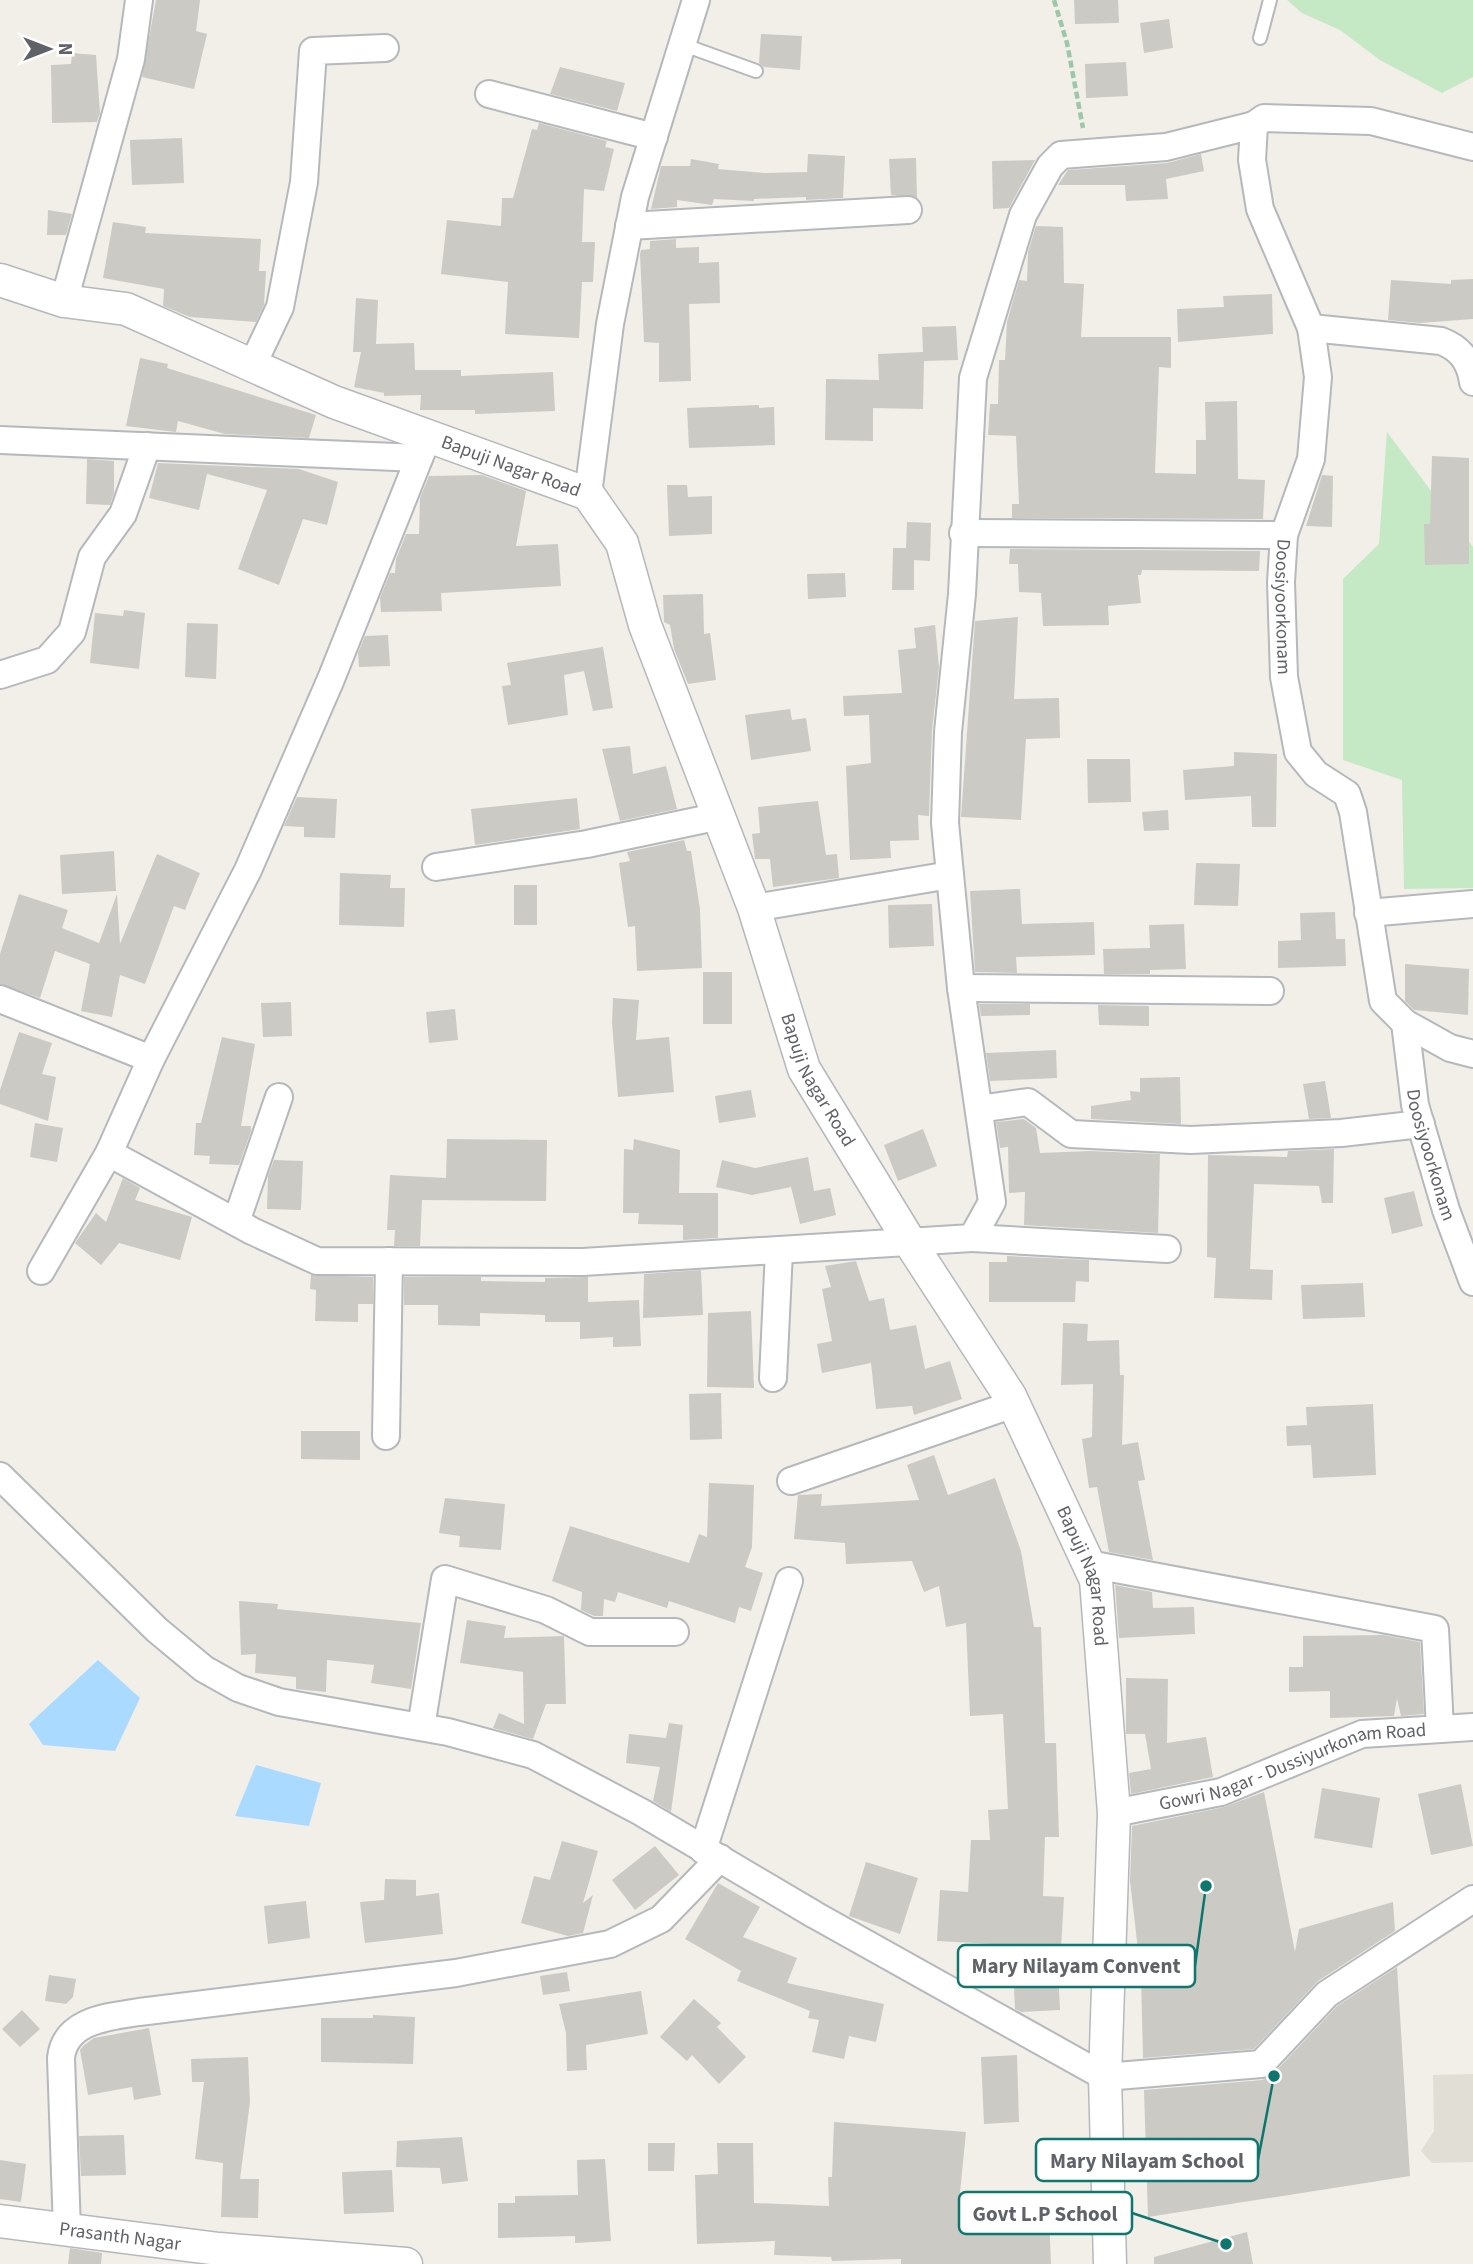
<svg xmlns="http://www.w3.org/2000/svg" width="1473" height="2264" viewBox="0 0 1473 2264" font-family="'Source Sans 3',sans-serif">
  <rect width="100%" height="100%" fill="#f1efe8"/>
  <!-- education -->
  <polygon fill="#e1ded6" points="1473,2074 1473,2162 1432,2163 1421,2151 1434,2131 1433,2075"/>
  <!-- green -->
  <g fill="#c5e8c5">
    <polygon points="1287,0 1473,0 1473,77 1442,93 1380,60 1340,30 1302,13"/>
    <polygon points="1387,432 1473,547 1473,888 1404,889 1402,780 1343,760 1343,579 1379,544"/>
  </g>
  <!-- water -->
  <g fill="#aadaff">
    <polygon points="98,1660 140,1698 115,1751 43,1745 29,1724"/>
    <polygon points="256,1765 321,1783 309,1826 235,1816"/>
  </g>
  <!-- building -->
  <g fill="#cccac5">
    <polygon points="156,0 200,0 196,31 207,34 194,89 142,77"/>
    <polygon points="1074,0 1118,0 1119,23 1075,24"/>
    <polygon points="1169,19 1173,48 1144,53 1140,23"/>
    <polygon points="761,34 802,36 800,70 764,67 759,63"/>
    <polygon points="72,53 96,55 100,113 97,122 52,123 51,65 71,64"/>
    <polygon points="1126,62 1128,96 1086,98 1085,64"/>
    <polygon points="560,67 625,83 617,111 550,94"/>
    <polygon points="539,123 607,141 605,147 614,149 604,191 584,189 582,242 595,242 593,282 582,282 579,338 505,334 508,282 441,274 447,220 501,226 502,198 513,198 532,129 537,130"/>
    <polygon points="182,138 184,183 132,185 130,140"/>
    <polygon points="808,154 845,156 843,198 806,200 806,197 754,199 754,201 714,199 712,205 677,200 677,207 651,209 661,166 690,166 691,159 719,164 718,169 765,173 807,172"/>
    <polygon points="1201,154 1204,171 1166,179 1168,199 1126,201 1125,185 1058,185 1068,170 1167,163"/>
    <polygon points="916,158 917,198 891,195 889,159"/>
    <polygon points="1035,160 1009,208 993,209 992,161"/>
    <polygon points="48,210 72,214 66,235 47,235"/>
    <polygon points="113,222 146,227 145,233 261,239 259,271 266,271 264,305 256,322 190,317 163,306 164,289 103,278"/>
    <polygon points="1036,226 1063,227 1064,283 1084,284 1081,337 1171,337 1171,368 1159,367 1155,473 1196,474 1196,440 1206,440 1205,402 1237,401 1238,479 1265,480 1263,519 1012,518 1012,504 1019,504 1016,436 988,435 990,404 998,404 999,360 1005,360 1007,322 1019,280 1027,281 1028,252"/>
    <polygon points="676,239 676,248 699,247 699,263 719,262 720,303 689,304 691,381 659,382 659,343 644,342 640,254 641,250 650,249 650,241"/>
    <polygon points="1473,279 1473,319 1420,323 1388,320 1391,280 1451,284 1451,280"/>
    <polygon points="1272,294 1273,334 1178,342 1177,309 1224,307 1223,296"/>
    <polygon points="356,298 378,300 376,344 414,343 415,370 461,370 461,376 553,372 555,411 475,414 475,410 420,410 421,395 384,396 384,393 354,387 361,352 353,352"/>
    <polygon points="956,326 958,360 924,361 923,409 873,408 873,441 825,440 826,379 879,380 878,354 923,352 922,327"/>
    <polygon points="140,358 168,364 167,368 316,415 309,438 225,434 178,421 176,432 126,426"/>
    <polygon points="759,405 759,408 774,407 775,445 689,448 687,408"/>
    <polygon points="1432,456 1469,458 1469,564 1425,565 1424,524 1430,524"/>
    <polygon points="87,459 114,461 114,493 110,505 86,504"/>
    <polygon points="158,463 299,469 338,482 327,525 303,519 279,585 238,569 267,490 207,474 199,510 149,498"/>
    <polygon points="482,475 526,491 516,546 558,544 561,586 441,593 442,611 381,612 380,598 390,573 395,573 396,559 406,534 419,534 420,498 429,476"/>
    <polygon points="1322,475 1333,476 1332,527 1306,526"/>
    <polygon points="667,485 687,485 688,497 712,496 712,534 669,536"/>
    <polygon points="907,522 931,523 930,561 914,560 914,590 892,590 893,548 906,548"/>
    <polygon points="1010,549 1260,551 1259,571 1142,570 1141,575 1138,575 1141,603 1108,606 1109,625 1043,626 1041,593 1019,592 1018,564 1009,564"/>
    <polygon points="845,573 846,597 808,599 807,574"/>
    <polygon points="703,594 704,634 710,633 716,680 688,684 674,649 670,625 664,622 663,595"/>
    <polygon points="124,610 145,613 139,669 90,663 95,613 123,616"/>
    <polygon points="1018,617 1014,699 1059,698 1060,738 1026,739 1021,820 961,817 975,621"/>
    <polygon points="187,623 218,624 216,679 185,677"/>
    <polygon points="935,625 939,667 932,731 929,816 918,815 919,840 890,841 891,858 850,860 846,766 871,763 869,715 844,716 843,696 902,693 898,650 916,648 914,628"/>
    <polygon points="388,635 390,666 359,667 358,653 365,636"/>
    <polygon points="603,647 613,708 593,711 584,671 564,675 568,715 508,725 502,686 511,685 507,663"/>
    <polygon points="790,709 792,720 806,718 811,751 751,760 745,715"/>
    <polygon points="630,746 633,774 666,766 677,809 620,821 602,749"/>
    <polygon points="1234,752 1277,754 1276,827 1252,827 1251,796 1185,800 1183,770 1234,766"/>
    <polygon points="1087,759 1130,759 1131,802 1088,803"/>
    <polygon points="297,797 337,799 335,838 304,837 304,827 284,826"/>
    <polygon points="577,798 580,829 475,845 471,809"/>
    <polygon points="818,801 826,855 837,854 839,878 773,887 770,859 755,859 752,834 760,833 758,807"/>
    <polygon points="1168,810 1169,830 1144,831 1142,812"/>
    <polygon points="684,840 687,851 691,851 700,909 702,968 637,971 635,926 628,927 619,863 630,861 627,852"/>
    <polygon points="114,851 116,891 62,894 60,855"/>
    <polygon points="157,854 200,873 185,910 174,906 145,984 120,975 112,1017 81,1011 90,964 55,951 40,998 0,984 0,954 19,894 68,910 62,928 99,943 117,894 120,944"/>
    <polygon points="1196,863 1240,864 1238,906 1194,905"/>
    <polygon points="340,873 391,875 390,888 405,888 404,927 339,925"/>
    <rect x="514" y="885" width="23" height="40"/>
    <polygon points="1020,889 1022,924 1094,922 1095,955 1016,957 1017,973 975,972 970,891"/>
    <polygon points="932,904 934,946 889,948 888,905"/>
    <polygon points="1335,912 1336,939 1345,939 1346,966 1278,968 1278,941 1301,940 1300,913"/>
    <polygon points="1184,924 1186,969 1150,970 1150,974 1104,974 1103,949 1150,948 1149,925"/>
    <polygon points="1405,964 1469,969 1468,1015 1414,1010 1405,1001"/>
    <rect x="703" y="972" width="29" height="52"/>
    <polygon points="613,998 639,1000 636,1040 669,1037 674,1092 618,1097 612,1023"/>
    <polygon points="291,1002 292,1036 263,1037 261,1003"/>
    <polygon points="979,1004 1030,1004 1030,1015 981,1016"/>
    <polygon points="1098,1005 1149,1006 1149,1026 1099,1025"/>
    <polygon points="455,1009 458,1040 429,1043 426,1012"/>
    <polygon points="19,1032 52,1043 42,1074 56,1077 48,1121 0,1104 0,1090"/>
    <polygon points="222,1037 255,1044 241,1126 251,1126 251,1131 239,1165 209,1164 210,1156 194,1155 196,1123 201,1123"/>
    <polygon points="1056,1050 1057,1078 990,1081 986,1053"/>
    <polygon points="1180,1077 1181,1124 1091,1119 1091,1106 1131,1100 1130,1091 1140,1092 1140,1078"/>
    <polygon points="1325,1081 1331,1118 1309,1119 1303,1084"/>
    <polygon points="751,1090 756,1117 719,1123 715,1096"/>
    <polygon points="1024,1119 1036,1128 1040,1153 1090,1151 1160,1154 1158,1233 1024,1225 1025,1192 1009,1193 1008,1147 1000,1148 996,1122"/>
    <polygon points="35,1123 63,1128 57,1162 30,1157"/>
    <polygon points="923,1129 937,1166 898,1181 884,1145"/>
    <polygon points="447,1139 547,1140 546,1201 422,1200 420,1246 394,1246 395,1230 387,1230 390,1175 446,1178"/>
    <polygon points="634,1139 680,1150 679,1193 718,1193 718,1238 683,1240 683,1225 638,1224 639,1213 623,1213 624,1149 633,1150"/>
    <polygon points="1334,1149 1333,1203 1322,1203 1319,1186 1254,1184 1250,1269 1273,1270 1272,1300 1214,1298 1216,1258 1207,1257 1208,1155 1287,1157 1288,1151"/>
    <polygon points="808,1157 814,1191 830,1188 836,1215 800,1224 791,1187 752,1195 716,1187 722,1160 755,1168"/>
    <polygon points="274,1160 303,1161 301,1210 267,1209 268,1176"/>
    <polygon points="123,1178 140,1188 135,1200 192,1217 180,1260 119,1243 101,1265 75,1243 96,1213 106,1222"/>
    <polygon points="1414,1191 1423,1226 1392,1234 1384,1198"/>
    <polygon points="1007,1256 1089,1260 1089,1282 1076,1281 1075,1302 989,1302 989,1262 1007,1262"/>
    <polygon points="856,1261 869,1301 884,1298 890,1330 916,1325 925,1369 950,1361 962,1399 914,1415 912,1406 876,1409 871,1363 822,1373 817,1344 832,1341 822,1289 831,1287 825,1266"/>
    <polygon points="701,1270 703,1315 643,1318 644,1274"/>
    <polygon points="311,1275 373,1277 373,1304 358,1304 358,1322 315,1321 316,1290 310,1289"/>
    <polygon points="404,1277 481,1277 481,1281 545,1282 545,1278 588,1277 588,1302 639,1300 641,1346 613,1347 613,1337 580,1339 580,1322 545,1322 545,1315 480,1313 480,1326 438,1325 438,1305 404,1305"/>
    <polygon points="1363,1283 1365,1317 1303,1319 1301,1285"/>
    <polygon points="751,1311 754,1388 707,1387 708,1313"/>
    <polygon points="1063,1323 1088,1324 1087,1341 1119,1340 1120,1375 1124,1375 1122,1445 1138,1442 1145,1480 1138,1481 1153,1560 1109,1552 1097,1487 1089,1488 1082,1439 1092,1437 1093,1384 1061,1385"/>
    <polygon points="721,1393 722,1439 690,1440 689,1394"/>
    <polygon points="1373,1404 1376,1475 1313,1478 1311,1445 1287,1446 1286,1426 1307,1425 1306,1407"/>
    <polygon points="301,1431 360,1431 360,1460 301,1459"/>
    <polygon points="934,1455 948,1495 995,1478 1021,1551 1034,1627 1041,1627 1045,1743 1056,1743 1059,1837 1045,1837 1043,1896 1064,1897 1061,1948 1057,1948 1060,2010 1021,2012 1015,2009 1012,1945 937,1941 940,1890 968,1892 971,1840 990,1840 988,1810 1008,1809 1003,1714 970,1716 966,1623 946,1627 939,1586 924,1592 912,1561 846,1564 845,1543 794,1539 798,1495 822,1494 821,1506 919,1500 907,1465"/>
    <polygon points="709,1483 754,1485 752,1547 745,1567 763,1573 751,1611 739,1607 735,1623 669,1601 667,1608 618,1592 615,1602 604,1599 603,1616 594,1616 581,1610 582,1592 552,1581 570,1526 689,1563 699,1534 707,1537"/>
    <polygon points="445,1498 505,1504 501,1550 459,1547 460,1536 439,1533"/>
    <polygon points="1115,1585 1152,1592 1153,1608 1194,1607 1195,1634 1119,1638"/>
    <polygon points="239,1601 278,1604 277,1609 421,1623 411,1689 371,1683 374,1665 327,1660 326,1692 296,1689 296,1677 255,1673 256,1654 241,1655"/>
    <polygon points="467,1620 506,1626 504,1638 564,1636 566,1704 546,1704 533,1739 493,1728 499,1713 524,1724 523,1672 460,1663"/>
    <polygon points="1383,1635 1420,1642 1424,1714 1401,1716 1397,1698 1394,1716 1330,1718 1330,1691 1289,1692 1289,1667 1303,1667 1303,1636"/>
    <polygon points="1126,1678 1168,1679 1167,1743 1206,1737 1213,1777 1131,1794 1129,1773 1151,1769 1145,1734 1126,1734"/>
    <polygon points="669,1723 683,1725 671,1812 653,1801 660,1767 626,1763 629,1734 666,1738"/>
    <polygon points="1461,1784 1473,1846 1431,1855 1418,1794"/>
    <polygon points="1322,1788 1380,1798 1372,1848 1314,1838"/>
    <polygon points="1264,1792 1295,1952 1299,1929 1393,1902 1395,1931 1318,1981 1254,2049 1143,2058 1141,1976 1130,1881 1132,1826 1224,1807"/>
    <polygon points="562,1841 598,1851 583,1903 593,1895 583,1933 568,1936 521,1923 534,1876 550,1880"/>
    <polygon points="655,1846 679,1875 635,1910 612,1880"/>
    <polygon points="866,1862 918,1878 900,1934 849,1916"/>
    <polygon points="385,1879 416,1880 416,1896 439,1893 443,1934 365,1943 360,1902 384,1900"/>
    <polygon points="718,1883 760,1907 743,1937 797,1958 787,1983 884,2004 876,2042 849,2036 844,2059 812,2052 819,2020 808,2018 810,2011 737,1981 741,1971 685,1939"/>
    <polygon points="306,1901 310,1938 268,1944 264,1906"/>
    <polygon points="1397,1967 1410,2176 1148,2217 1144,2090 1262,2080 1272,2075 1337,2006"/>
    <polygon points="567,1972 570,1991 543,1995 540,1976"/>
    <polygon points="49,1975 76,1979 73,1997 66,2004 45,2001"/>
    <polygon points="641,1991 648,2034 586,2045 587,2070 567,2071 566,2033 559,2004"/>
    <polygon points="694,1999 721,2023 717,2027 746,2057 719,2084 692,2055 687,2061 660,2037"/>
    <polygon points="22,2010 40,2029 20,2047 2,2029"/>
    <polygon points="373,2015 415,2017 413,2064 321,2062 321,2018 373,2018"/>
    <polygon points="149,2028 161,2095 134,2100 132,2087 88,2095 80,2050 83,2046 94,2038"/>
    <polygon points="1017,2055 1019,2122 984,2124 981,2057"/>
    <polygon points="248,2057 250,2102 240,2179 259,2179 258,2218 221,2217 223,2163 195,2159 204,2082 192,2082 191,2059"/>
    <polygon points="834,2122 966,2132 960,2193 1021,2191 1021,2219 1049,2218 1051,2264 901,2264 901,2259 832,2261 831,2257 774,2255 775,2241 697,2244 695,2175 718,2174 717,2143 753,2143 754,2203 829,2206 828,2177 832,2177"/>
    <polygon points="124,2135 126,2175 81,2176 79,2136"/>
    <polygon points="462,2137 468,2181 442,2184 440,2168 396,2167 397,2141"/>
    <polygon points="648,2143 675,2143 674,2171 648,2171"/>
    <polygon points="605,2159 611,2241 575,2243 575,2236 498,2238 498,2203 515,2203 515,2196 578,2195 577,2160"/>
    <polygon points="0,2160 26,2164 21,2202 0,2199"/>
    <polygon points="392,2170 394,2212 344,2214 342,2172"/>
    <polygon points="1247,2232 1253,2264 1154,2264 1154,2257"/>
    <polygon points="70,2248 102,2253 101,2264 68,2264"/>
  </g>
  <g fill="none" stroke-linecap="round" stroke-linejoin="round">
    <!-- service casing -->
    <g stroke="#b5b8bc" stroke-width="16">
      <g id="service">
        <polyline points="1260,38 1270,0"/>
        <polyline points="684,45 756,71"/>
      </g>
    </g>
    <!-- minor casing -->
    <g stroke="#b5b8bc" stroke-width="30">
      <g id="minor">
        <polyline points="489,94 654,137"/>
        <path id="s1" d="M1473 147 1371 121 1264 118 1254 125 1252 160 1260 209 1311 328 1318 377 1311 459 1284 535 1281 582 1284 677 1298 752 1316 774 1347 794 1353 812 1383 1001 1405 1023 1415 1105 1446 1210 1473 1282"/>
        <polyline points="629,226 908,210"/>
        <polyline points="64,301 131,59 139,0"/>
        <path d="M1311 328 1441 341C1460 348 1470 361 1473 382"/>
        <polyline points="252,366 280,307 304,182 313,51 385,48"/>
        <polyline points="428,436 331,679 248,870 151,1059 109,1153 252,1231 317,1261 583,1262 972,1238 992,1202 961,988 945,823 948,732 962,594 973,378 1023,215 1050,166 1061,155 1166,147 1254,125"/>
        <polyline points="0,440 419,458"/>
        <polyline points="588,494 610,324 635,197 696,0"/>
        <polyline points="963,533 1284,535"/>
        <polyline points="0,675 47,660 72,632 92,557 123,514 147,446"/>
        <polyline points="436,867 587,844 720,816"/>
        <polyline points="754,908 950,875"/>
        <polyline points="1368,913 1473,904"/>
        <polyline points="961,988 1270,991"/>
        <polyline points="0,999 151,1059"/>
        <polyline points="1405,1023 1450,1048 1473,1054"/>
        <polyline points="979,1109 1028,1102 1071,1134 1191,1140 1341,1133 1421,1124"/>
        <polyline points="236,1222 279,1097"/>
        <polyline points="972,1238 1167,1249"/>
        <polyline points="41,1271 109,1153"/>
        <polyline points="773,1378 779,1251"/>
        <polyline points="386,1436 389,1261"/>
        <polyline points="0,1476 157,1630 204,1669 238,1688 279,1702 448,1732 533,1755 641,1812 815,1915 1105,2077 1261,2064 1327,1994 1473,1899"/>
        <polyline points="791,1481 1014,1404"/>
        <polyline points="1089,1564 1435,1629 1440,1729"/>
        <polyline points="421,1727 445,1579 546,1610 590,1632 675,1632"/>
        <path id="s2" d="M1114 1813 1221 1792 1362 1734 1473 1727"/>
        <polyline points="703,1850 789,1581"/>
        <path d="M67 2230 61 2058C65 2020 108 2017 139 2012L456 1973 610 1944 661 1919 720 1858"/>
      </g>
    </g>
    <!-- tertiary casing -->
    <g stroke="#b5b8bc" stroke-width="35">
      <g id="tertiary">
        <path id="s3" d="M0 280 64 301 126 309 334 402 588 494 622 543 645 625 754 908 804 1069 911 1244 1010 1396 1096 1580 1114 1813 1105 2077 1110 2264"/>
        <path id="s4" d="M0 2221 219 2249 406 2264"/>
      </g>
    </g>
    <!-- path -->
    <polyline stroke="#9cc7a9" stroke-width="4.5" stroke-dasharray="7 3.5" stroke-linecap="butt" points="1054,0 1067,43 1083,128"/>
    <!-- service -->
    <use href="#service" stroke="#fff" stroke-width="12"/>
    <!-- minor -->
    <use href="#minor" stroke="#fff" stroke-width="26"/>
    <!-- tertiary -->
    <use href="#tertiary" stroke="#fff" stroke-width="32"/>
  </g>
  <g text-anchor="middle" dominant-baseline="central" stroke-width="5" stroke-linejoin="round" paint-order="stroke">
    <!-- street labels -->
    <g font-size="19" fill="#5f6368" stroke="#fff">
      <text stroke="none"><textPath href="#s3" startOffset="546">Bapuji Nagar Road</textPath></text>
      <text stroke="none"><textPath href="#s1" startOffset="723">Doosiyoorkonam</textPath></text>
      <text stroke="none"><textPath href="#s3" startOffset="1260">Bapuji Nagar Road</textPath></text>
      <text stroke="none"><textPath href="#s1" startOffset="1311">Doosiyoorkonam</textPath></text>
      <text stroke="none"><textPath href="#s3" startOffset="1827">Bapuji Nagar Road</textPath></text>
      <text stroke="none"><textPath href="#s2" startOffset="186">Gowri Nagar - Dussiyurkonam Road</textPath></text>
      <text stroke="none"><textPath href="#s4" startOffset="121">Prasanth Nagar</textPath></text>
    </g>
  </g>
  <!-- callouts -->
  <path fill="none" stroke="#0f766e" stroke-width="2.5" d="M1206 1886L1195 1966M1274 2076L1258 2160M1226 2244L1132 2213"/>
  <g fill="#0f766e" stroke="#fff" stroke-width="2.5">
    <circle cx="1206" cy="1886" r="7"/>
    <circle cx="1274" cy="2076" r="7"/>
    <circle cx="1226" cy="2244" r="7"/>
  </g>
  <g fill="#fff" stroke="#0f766e" stroke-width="2.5">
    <rect x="958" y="1945" width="237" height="42" rx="7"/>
    <rect x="1036" y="2139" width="222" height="42" rx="7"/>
    <rect x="959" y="2192" width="173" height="42" rx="7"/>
  </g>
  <g font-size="21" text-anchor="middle" font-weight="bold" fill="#5f6368">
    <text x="1076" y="1973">Mary Nilayam Convent</text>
    <text x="1147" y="2168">Mary Nilayam School</text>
    <text x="1045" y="2221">Govt L.P School</text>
  </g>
  <!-- north arrow -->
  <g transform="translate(49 49) rotate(90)" stroke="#ffffff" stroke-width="5" paint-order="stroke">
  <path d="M0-5L12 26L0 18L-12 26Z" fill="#5f6368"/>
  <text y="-10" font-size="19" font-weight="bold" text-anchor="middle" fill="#5f6368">N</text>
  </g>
</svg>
